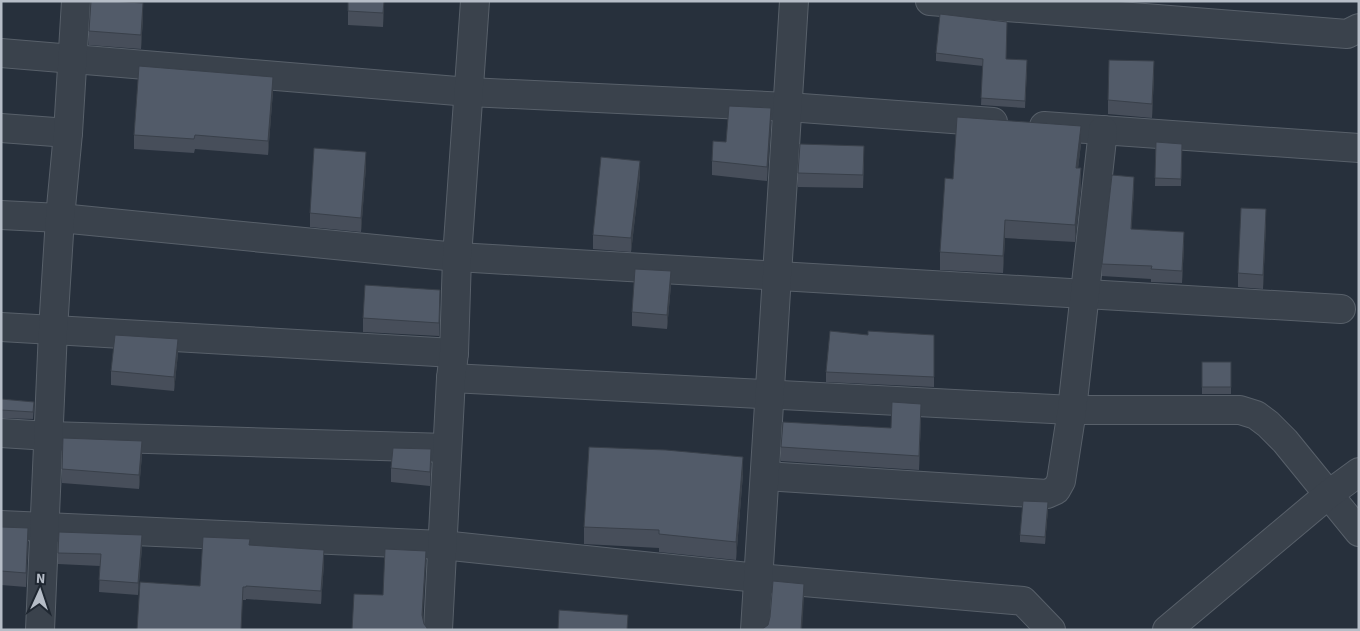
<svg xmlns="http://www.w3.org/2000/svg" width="1360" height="631" viewBox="0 0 1360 631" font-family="'Source Sans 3',sans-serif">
  <rect width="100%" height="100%" fill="#27303c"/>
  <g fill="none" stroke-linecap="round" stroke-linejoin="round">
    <!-- minor casing -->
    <g stroke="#58606a" stroke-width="30">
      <g id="minor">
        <polyline points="930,1 1347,34 1359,28"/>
        <polyline points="1,53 469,92 788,107 993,122"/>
        <polyline points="1044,126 1359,148"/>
        <polyline points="1,128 68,133"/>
        <polyline points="1,215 60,218 457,257 1341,309"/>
        <polyline points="1,327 454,353"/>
        <polyline points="451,378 1072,410 1240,410 1256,415 1268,424 1285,441 1359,532"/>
        <polyline points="1,433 49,436 447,448"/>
        <polyline points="765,476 1047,494 1056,490 1061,481 1072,410 1103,130"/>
        <polyline points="1,525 442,545 758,578 1023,601 1051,630"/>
        <polyline points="40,630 53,330 60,218 68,133 76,1"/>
        <polyline points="438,630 451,378 454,353 457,257 475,1"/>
        <polyline points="755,630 794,1"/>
        <polyline points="1167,630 1329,494 1359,472"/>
      </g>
    </g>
    <!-- minor -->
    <use href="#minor" stroke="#3a424c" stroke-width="28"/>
  </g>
  <!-- wall -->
  <g fill="#474e5a">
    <polygon points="384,1 383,27 348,25 348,11"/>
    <polygon points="143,17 141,49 89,45 89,31"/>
    <polygon points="936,53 1006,59 1027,68 1025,108 981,105 983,66 936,61"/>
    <polygon points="1154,75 1152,118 1108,114 1108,100"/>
    <polygon points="273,91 268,155 195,149 194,153 134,149 134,135"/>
    <polygon points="771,122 767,181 712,175 712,161 726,142"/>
    <polygon points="1156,142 1182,144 1181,186 1155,186"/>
    <polygon points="1081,144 1078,168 1081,186 1075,242 1005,238 1003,273 940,270 940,252 953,179"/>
    <polygon points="864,160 863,188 798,187 798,173"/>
    <polygon points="366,166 361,232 310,227 310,213"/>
    <polygon points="640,175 631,252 593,249 593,235"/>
    <polygon points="1134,189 1131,230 1184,245 1182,283 1151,282 1151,279 1102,276 1102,264"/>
    <polygon points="1266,223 1263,289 1238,287 1238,273"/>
    <polygon points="671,285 667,329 632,326 632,312"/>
    <polygon points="440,304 439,336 363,332 363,318"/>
    <polygon points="868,335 934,335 934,387 826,382 826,372"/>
    <polygon points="178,353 174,391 111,385 111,371"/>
    <rect x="1202" y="362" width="29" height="32"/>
    <polygon points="1,399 34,402 33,419 1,418"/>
    <polygon points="921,418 919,470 781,461 781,447 891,428"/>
    <polygon points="142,455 139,489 62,483 62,469"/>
    <polygon points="431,463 430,486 391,482 391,468"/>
    <polygon points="743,474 736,560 659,552 659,548 584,544 584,527"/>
    <polygon points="1048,509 1045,544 1020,542 1020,535"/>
    <polygon points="1,527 28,542 26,587 1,585"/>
    <polygon points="250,545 324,563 321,604 246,599 246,600 243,600 200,586"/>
    <polygon points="142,547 138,595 99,592 100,566 58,564 58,553"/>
  </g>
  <!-- shaded-wall -->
  <g fill="#39404a">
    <polygon points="384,1 383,27 383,13"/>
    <polygon points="143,3 143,17 141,49 141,35"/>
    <polygon points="1154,61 1154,75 1152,118 1152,104"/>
    <polygon points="273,77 273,91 268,155 268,141"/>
    <polygon points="771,108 771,122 767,181 767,167"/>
    <polygon points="1081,126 1081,144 1076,185 1076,168"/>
    <polygon points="366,152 366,166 361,232 361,218"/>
    <polygon points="640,161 640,175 631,252 631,238"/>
    <polygon points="1081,168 1081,186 1075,242 1075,225"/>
    <polygon points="1134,177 1134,189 1131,242 1131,229"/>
    <polygon points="1266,209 1266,223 1263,289 1263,275"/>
    <polygon points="1005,220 1005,238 1003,273 1003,256"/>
    <polygon points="1184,232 1184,245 1182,283 1182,271"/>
    <polygon points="671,271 671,285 667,329 667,315"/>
    <polygon points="178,339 178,353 174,391 174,377"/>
    <polygon points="921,404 921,418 919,470 919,456"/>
    <polygon points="142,441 142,455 139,489 139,475"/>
    <polygon points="431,449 431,463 430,486 430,472"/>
    <polygon points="743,457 743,474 736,560 736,542"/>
    <polygon points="1048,502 1048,509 1045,544 1045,537"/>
    <polygon points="28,528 28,542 26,587 26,573"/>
    <polygon points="142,535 142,547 138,595 138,583"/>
    <polygon points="324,550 324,563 321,604 321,591"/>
    <polygon points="426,551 426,564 422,628 422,615"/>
    <polygon points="804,584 804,598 802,630 801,630"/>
  </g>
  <!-- building -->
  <g fill="#525b69" stroke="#39404a">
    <polygon points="91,1 110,1 143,3 141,35 89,31"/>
    <polygon points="348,1 384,1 383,13 348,11"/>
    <polygon points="940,14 1007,22 1006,59 1027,60 1025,101 981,98 983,59 936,53"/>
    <polygon points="1109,60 1154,61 1152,104 1108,100"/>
    <polygon points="139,66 273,77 268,141 195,135 194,139 134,135"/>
    <polygon points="729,106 771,108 767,167 712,161 713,141 726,142"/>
    <polygon points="957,117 1081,126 1076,168 1081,168 1075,225 1005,220 1003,256 940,252 945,178 953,179"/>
    <polygon points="1156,142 1182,144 1181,179 1155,178"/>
    <polygon points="800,144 864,146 863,175 798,173"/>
    <polygon points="314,148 366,152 361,218 310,213"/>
    <polygon points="601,157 640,161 631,238 593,235"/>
    <polygon points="1112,175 1134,177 1131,229 1184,232 1182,271 1151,269 1152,266 1102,264"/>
    <polygon points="1241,208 1266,209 1263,275 1238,273"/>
    <polygon points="635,269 671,271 667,315 632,312"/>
    <polygon points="365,285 440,290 439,323 363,318"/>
    <polygon points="830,331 868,335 868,331 934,335 934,377 826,372"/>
    <polygon points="115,335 178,339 174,377 111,371"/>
    <rect x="1202" y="362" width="29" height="25"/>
    <polygon points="1,399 34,402 33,412 1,410"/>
    <polygon points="892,402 921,404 919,456 781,447 783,422 891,428"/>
    <polygon points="63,438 142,441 139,475 62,469"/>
    <polygon points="589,447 666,450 743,457 736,542 659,534 659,530 584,527"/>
    <polygon points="393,448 431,449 430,472 391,468"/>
    <polygon points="1023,501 1048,502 1045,537 1020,535"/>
    <polygon points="1,527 28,528 26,573 1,571"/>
    <polygon points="59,532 142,535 138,583 99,580 101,554 58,553"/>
    <polygon points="203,537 250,539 249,545 324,550 321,591 246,586 246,587 243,587 241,630 137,630 140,582 200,586"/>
    <polygon points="385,549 426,551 422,615 424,624 427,628 427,630 352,630 354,594 383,595"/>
    <polygon points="773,581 804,584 801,630 761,630 768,625 770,617"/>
    <polygon points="559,610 628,615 627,630 558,630"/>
  </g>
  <!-- border -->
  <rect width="1360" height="631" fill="none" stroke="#b6bdc7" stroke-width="5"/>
  <!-- north arrow -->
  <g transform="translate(40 591) rotate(3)" stroke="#1f2731" stroke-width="4" paint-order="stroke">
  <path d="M0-4L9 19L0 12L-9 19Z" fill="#b6bdc7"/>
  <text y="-8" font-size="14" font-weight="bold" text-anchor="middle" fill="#b6bdc7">N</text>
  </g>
</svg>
